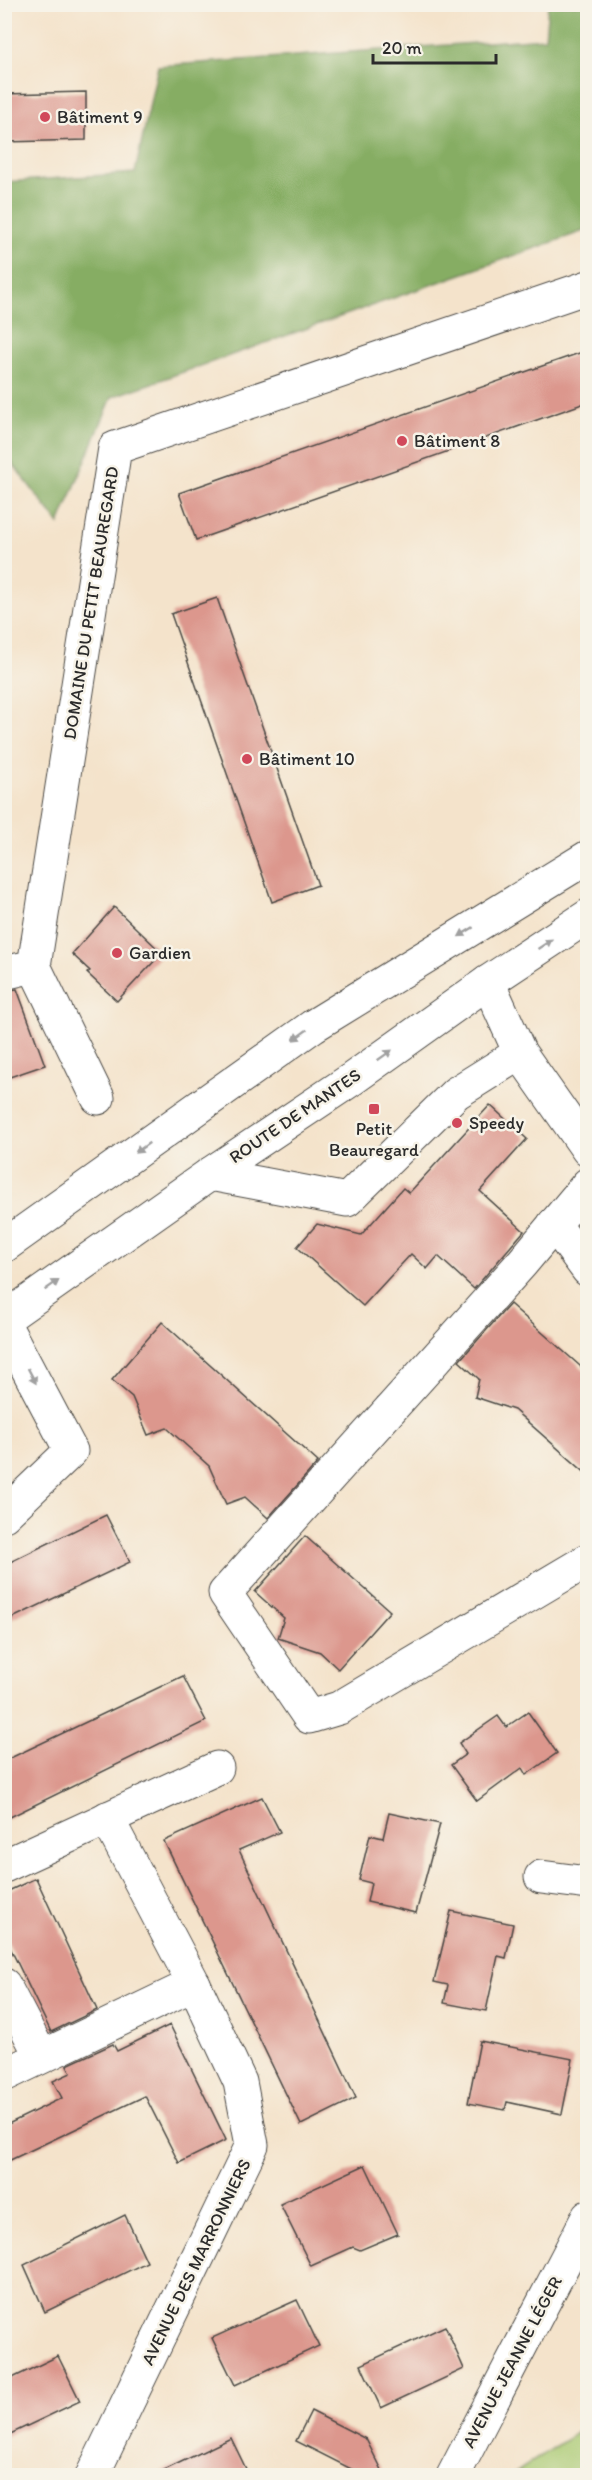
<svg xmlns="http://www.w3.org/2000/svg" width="592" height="2480" viewBox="0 0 592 2480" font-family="Itim,sans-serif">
  <rect width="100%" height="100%" fill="#f7f3e8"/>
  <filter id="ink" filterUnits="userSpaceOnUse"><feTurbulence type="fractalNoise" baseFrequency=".0167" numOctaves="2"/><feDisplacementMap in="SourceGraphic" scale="12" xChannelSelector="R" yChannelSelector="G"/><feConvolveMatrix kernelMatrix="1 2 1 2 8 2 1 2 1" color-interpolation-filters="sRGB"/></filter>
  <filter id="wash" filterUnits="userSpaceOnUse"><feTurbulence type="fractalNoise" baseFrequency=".008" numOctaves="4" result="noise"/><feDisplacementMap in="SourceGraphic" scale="24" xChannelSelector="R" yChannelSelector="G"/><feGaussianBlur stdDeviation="1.35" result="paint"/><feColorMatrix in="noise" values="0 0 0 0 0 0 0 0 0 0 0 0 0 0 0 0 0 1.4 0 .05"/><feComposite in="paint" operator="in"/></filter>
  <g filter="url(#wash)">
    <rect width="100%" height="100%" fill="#f4e3cb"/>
    <!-- green -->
    <polygon fill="#a9c971" stroke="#6a7a4e" stroke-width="1.5" points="587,2426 587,2475 512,2475"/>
    <!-- forest -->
    <polygon fill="#86ad63" stroke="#586c47" stroke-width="1.5" points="548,5 587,5 587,230 112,397 59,524 5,454 5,182 135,173 158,66 545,38"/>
    <g id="blocks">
      <!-- building -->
      <g fill="#dc978d">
        <polygon points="86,92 86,140 4,142 4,94"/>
        <polygon points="588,350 588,402 196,540 179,493"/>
        <polygon points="217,598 318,885 272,902 171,614"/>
        <polygon points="114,907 162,953 117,1001 87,973 90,971 72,954"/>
        <polygon points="17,989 45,1065 4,1079 4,991"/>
        <polygon points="490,1105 527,1139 480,1191 524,1231 474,1289 438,1256 427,1269 411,1254 363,1306 297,1247 317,1224 361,1235 403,1188 409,1193"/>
        <polygon points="510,1304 588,1373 588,1475 514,1410 475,1397 479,1379 459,1361"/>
        <polygon points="162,1322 318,1462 268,1518 245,1497 226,1504 209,1466 167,1428 148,1435 132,1397 112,1380"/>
        <polygon points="106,1515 130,1562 4,1622 4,1565"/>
        <polygon points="305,1536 390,1611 338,1669 320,1652 278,1638 284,1618 255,1592"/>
        <polygon points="183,1676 206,1721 4,1820 4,1761"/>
        <polygon points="528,1712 557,1753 526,1775 522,1768 477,1801 451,1765 466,1754 459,1743 498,1716 506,1727"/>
        <polygon points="262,1797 280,1832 239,1850 356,2098 301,2125 164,1841"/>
        <polygon points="389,1813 440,1824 416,1913 367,1902 371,1883 359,1880 370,1835 383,1838"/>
        <polygon points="36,1878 97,2010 51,2032 4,1935 4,1893"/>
        <polygon points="451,1911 513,1924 506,1958 498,1956 486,2011 444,2003 448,1985 434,1982"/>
        <polygon points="170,2025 226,2140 179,2163 145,2096 4,2163 4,2126 62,2098 53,2081 71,2073 67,2065 113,2044 117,2051"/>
        <polygon points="480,2041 573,2059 562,2114 507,2102 505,2110 468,2103"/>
        <polygon points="365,2165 398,2234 360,2250 353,2247 311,2266 280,2204"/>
        <polygon points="125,2215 147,2262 45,2312 24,2265"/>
        <polygon points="297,2300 319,2346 235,2385 212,2338"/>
        <polygon points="445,2326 464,2369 381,2408 361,2365"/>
        <polygon points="58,2356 80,2401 4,2437 4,2382"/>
        <polygon points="311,2411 366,2439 384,2475 363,2475 296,2441"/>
        <polygon points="231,2438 249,2475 154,2475"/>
      </g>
    </g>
  </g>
  <g filter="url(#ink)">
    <use href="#blocks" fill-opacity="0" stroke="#494743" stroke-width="1.5"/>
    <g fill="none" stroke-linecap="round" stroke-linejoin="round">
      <!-- minor casing -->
      <g stroke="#494743" stroke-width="35">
        <g id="minor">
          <polyline points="34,966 98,1098"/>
          <polyline points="4,973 34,966 115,448 588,287"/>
          <polyline points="488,982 520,1053 588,1150"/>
          <polyline points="210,1174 347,1200 456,1093 520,1053"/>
          <polyline points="588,1184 522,1263 225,1593 309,1717 339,1708 588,1560"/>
          <polyline points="554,1224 588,1270"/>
          <polyline points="4,1324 71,1451 4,1515"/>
          <polyline points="4,1866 217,1768"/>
          <polyline points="541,1877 588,1883"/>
          <polyline points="4,1985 41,2056"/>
          <polyline points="4,2075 194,1984"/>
          <polyline points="92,2476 252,2145 240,2082 194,1984 107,1818"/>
          <polyline points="453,2476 588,2217"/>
        </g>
      </g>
      <!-- major casing -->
      <g stroke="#494743" stroke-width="35">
        <g id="major">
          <polyline points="4,1246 313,1026 588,857"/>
          <polyline points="4,1319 210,1174 352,1079 488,982 588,916"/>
        </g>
      </g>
      <!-- minor -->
      <use href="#minor" stroke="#fff" stroke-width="33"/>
      <!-- major -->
      <use href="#major" stroke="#fff" stroke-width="33"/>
    </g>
    <!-- one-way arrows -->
    <defs><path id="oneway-solid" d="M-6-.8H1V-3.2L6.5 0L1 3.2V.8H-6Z" transform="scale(1.5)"/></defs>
    <g fill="#a0a0a0">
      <use href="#oneway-solid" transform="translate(466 932) rotate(148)"/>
      <use href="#oneway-solid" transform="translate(545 944) rotate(-34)"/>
      <use href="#oneway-solid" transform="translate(300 1035) rotate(144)"/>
      <use href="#oneway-solid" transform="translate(385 1055) rotate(-35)"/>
      <use href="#oneway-solid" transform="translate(142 1148) rotate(144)"/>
      <use href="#oneway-solid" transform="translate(52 1285) rotate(-35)"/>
      <use href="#oneway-solid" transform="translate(32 1376) rotate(62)"/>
    </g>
  </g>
  <!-- markers -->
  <g fill="#d1495b" stroke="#f7f3e8" stroke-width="2">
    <circle cx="45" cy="117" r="6"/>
    <circle cx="402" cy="441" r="6"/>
    <circle cx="247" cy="759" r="6"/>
    <circle cx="117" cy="953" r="6"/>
    <rect x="368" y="1103" width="12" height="12" rx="3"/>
    <circle cx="457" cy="1123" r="6"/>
  </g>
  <g text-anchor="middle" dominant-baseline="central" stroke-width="5" stroke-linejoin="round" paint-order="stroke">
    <!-- poi labels -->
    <g font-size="18" fill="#2b2b2b" stroke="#f7f3e8" text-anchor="start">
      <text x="57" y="117">Bâtiment 9</text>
      <text x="414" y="441">Bâtiment 8</text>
      <text x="259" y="759">Bâtiment 10</text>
      <text x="129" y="953">Gardien</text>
      <text x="469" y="1123">Speedy</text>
      <text x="374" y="1129" text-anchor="middle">Petit<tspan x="374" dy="21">Beauregard</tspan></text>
    </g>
    <!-- street labels -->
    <g font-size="18" fill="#2b2b2b" stroke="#f7f3e8">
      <text transform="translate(91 603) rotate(-81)">DOMAINE DU PETIT BEAUREGARD</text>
      <text transform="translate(295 1116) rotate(-34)">ROUTE DE MANTES</text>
      <text transform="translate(196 2262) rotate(-64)">AVENUE DES MARRONNIERS</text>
      <text transform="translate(512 2362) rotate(-62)">AVENUE JEANNE LÉGER</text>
    </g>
  </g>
  <!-- margin -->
  <rect width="592" height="2480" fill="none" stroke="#f7f3e8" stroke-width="24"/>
  <!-- scale -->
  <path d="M373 54v9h123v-9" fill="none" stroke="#2b2b2b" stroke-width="3"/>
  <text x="382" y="54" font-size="18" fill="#2b2b2b" stroke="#f7f3e8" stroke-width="4.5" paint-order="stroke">20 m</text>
</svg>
